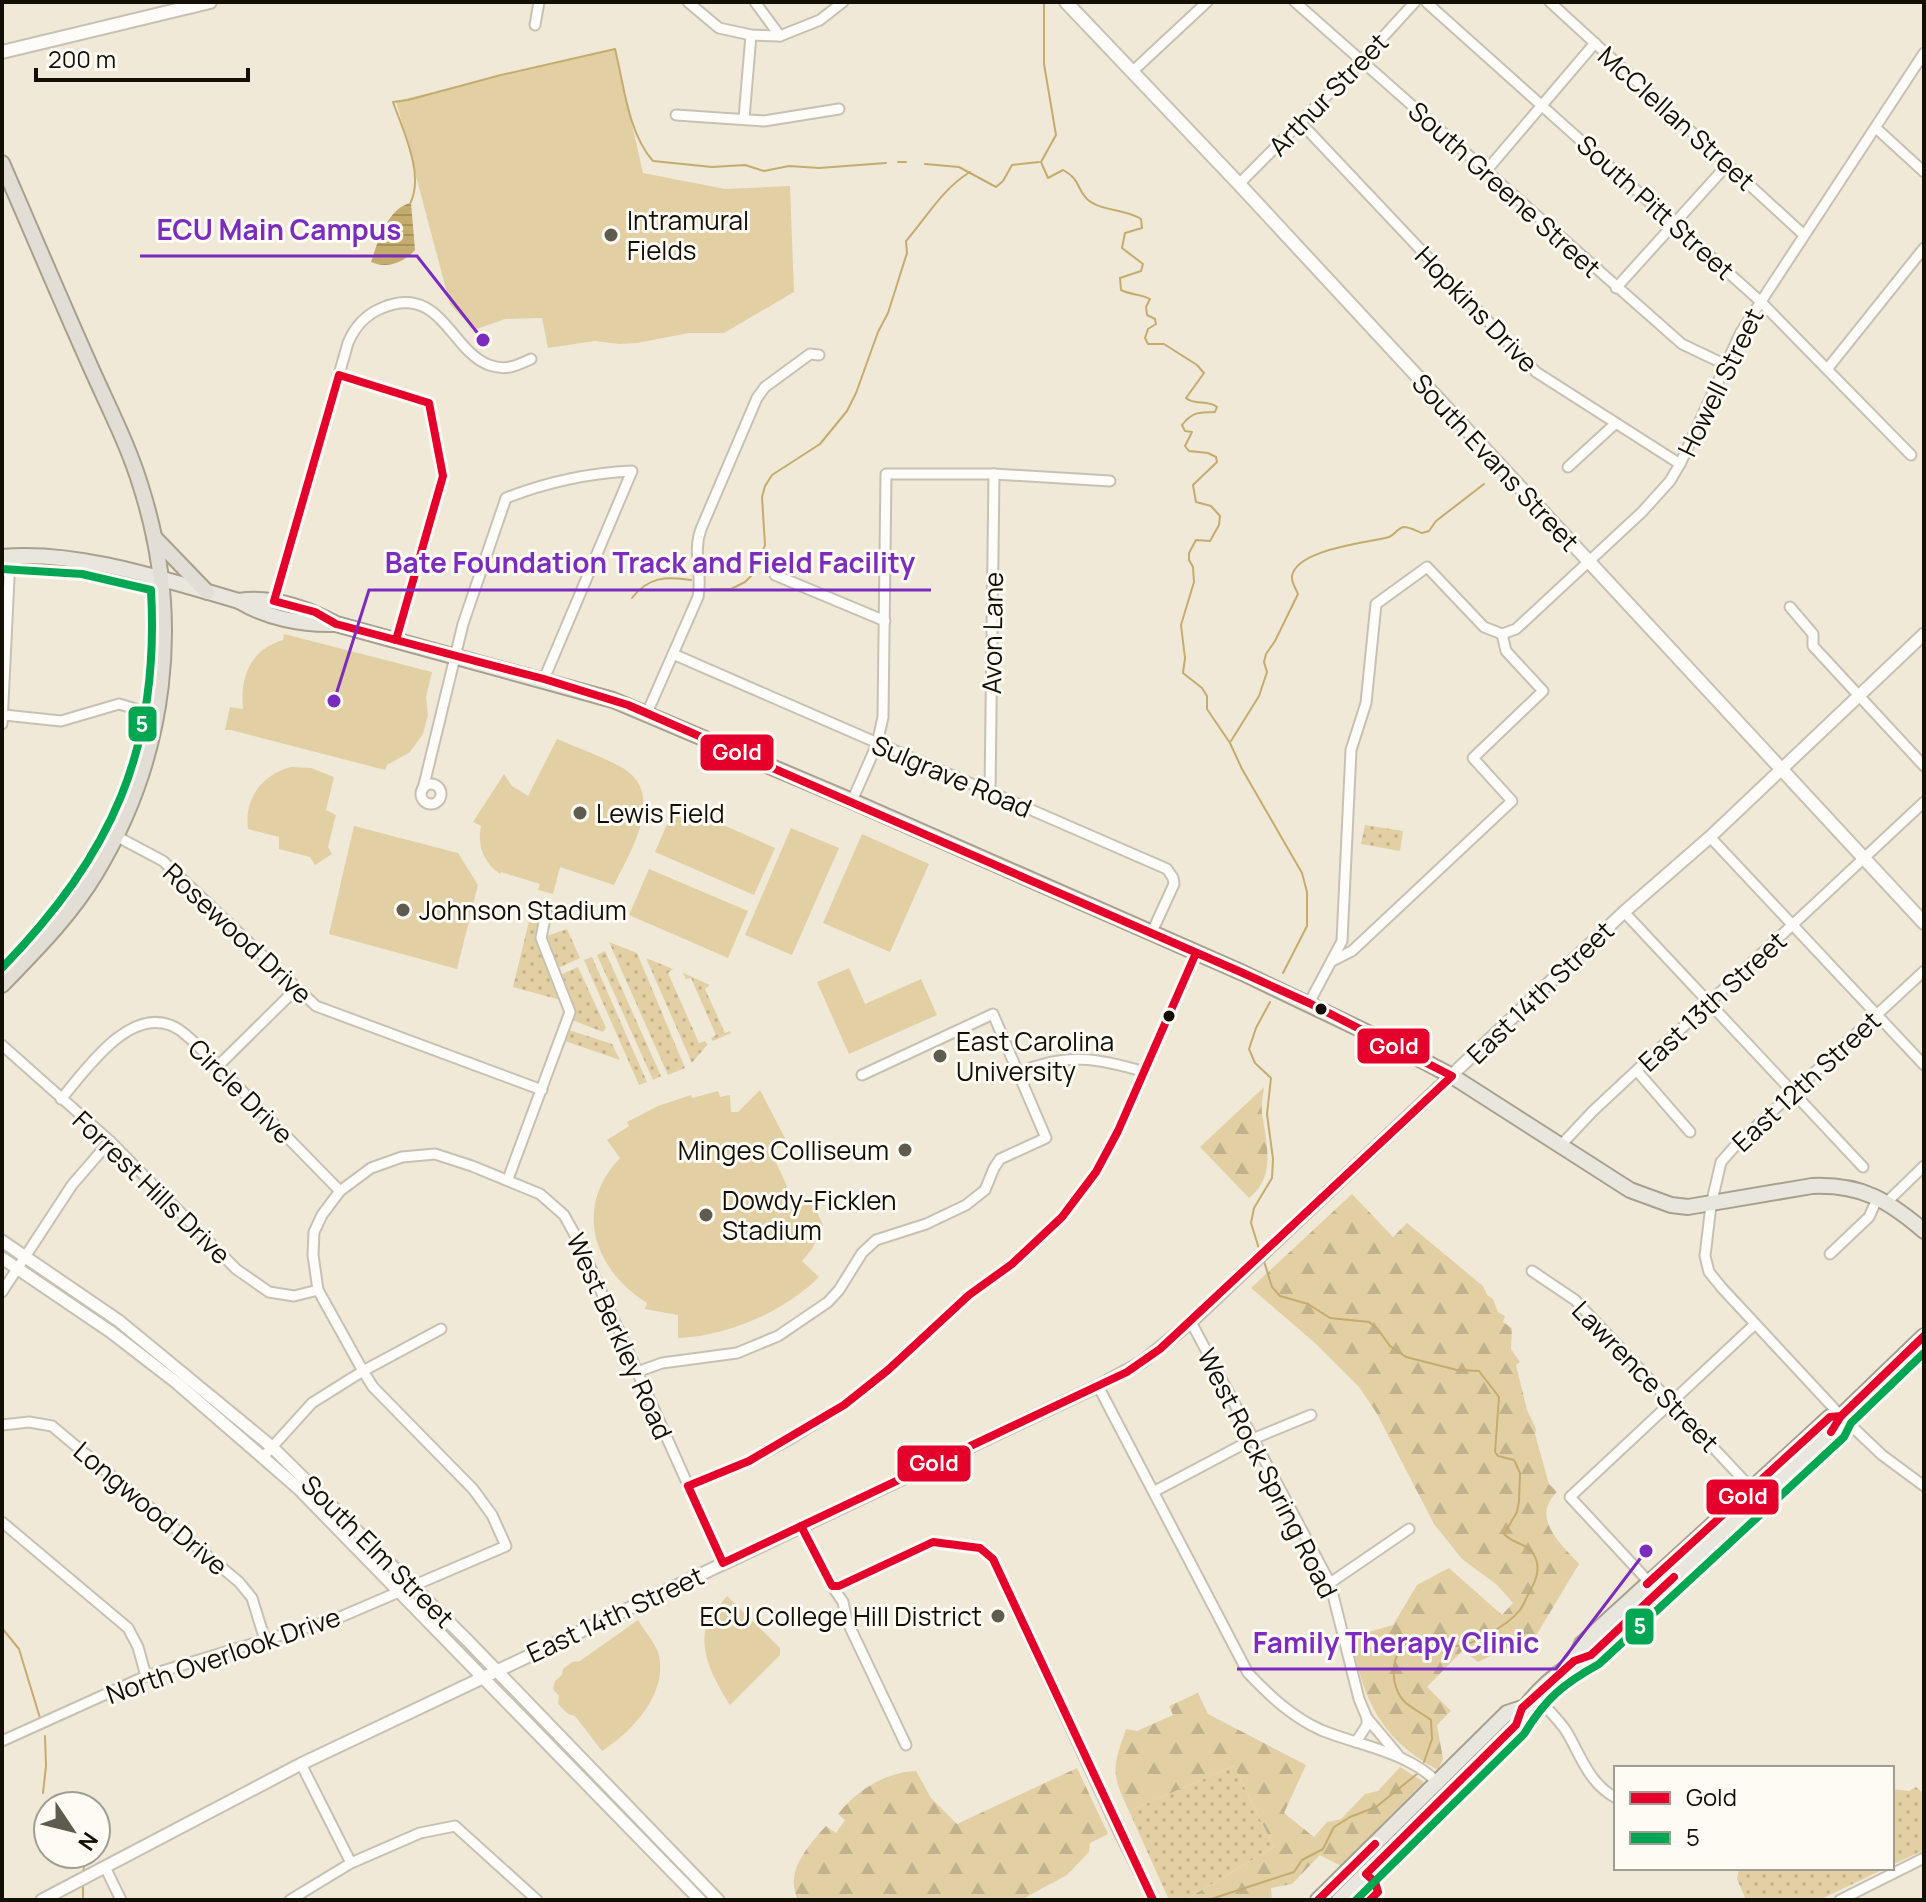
<svg xmlns="http://www.w3.org/2000/svg" width="1926" height="1902" viewBox="0 0 1926 1902" font-family="Manrope,sans-serif">
  <defs>
    <pattern id="green-dots" width="8" height="8" patternUnits="userSpaceOnUse" patternTransform="scale(2)"><rect width="8" height="8" fill="#e2d0a4"/><path d="M2 2h.1M6 6h.1" fill="none" stroke="#c1b18c" stroke-width="1.8" stroke-linecap="round"/></pattern>
    <pattern id="forest-firs" width="22" height="20" patternUnits="userSpaceOnUse" patternTransform="scale(2)"><rect width="22" height="20" fill="#e2d0a4"/><path d="M5 1l3.5 6h-7zM16 11l3.5 6h-7z" fill="#c1b18c"/></pattern>
    <pattern id="water-rules" width="6" height="5" patternUnits="userSpaceOnUse" patternTransform="scale(2)"><rect width="6" height="5" fill="#c4ac6e"/><path d="M0 2.5h6" fill="none" stroke="#a8935e"/></pattern>
  </defs>
  <rect width="100%" height="100%" fill="#f0e9d8"/>
  <!-- green -->
  <g fill="url(#green-dots)">
    <polygon points="1365,825 1403,831 1400,851 1361,844"/>
    <polygon points="531,913 540,916 537,939 564,1001 513,987"/>
    <polygon points="567,929 580,958 558,968 544,937"/>
    <polygon points="609,942 637,953 685,1068 668,1075"/>
    <polygon points="605,951 661,1076 653,1080 597,955"/>
    <polygon points="592,957 647,1082 639,1085 584,960"/>
    <polygon points="646,958 673,969 668,973 699,1043 705,1041 707,1045 692,1063"/>
    <polygon points="578,967 606,1028 603,1032 572,1020 575,1008 560,975"/>
    <polygon points="683,973 710,985 705,989 725,1033 730,1031 731,1033 713,1041 711,1038 716,1035 691,978 686,979"/>
    <polygon points="569,1030 612,1044 620,1060 565,1041"/>
    <polygon points="1234,1766 1274,1847 1185,1900 1169,1900 1129,1811"/>
    <polygon points="1916,1787 1924,1794 1924,1850 1892,1865 1892,1789 1909,1791"/>
    <polygon points="1739,1868 1886,1868 1819,1900 1746,1900 1737,1879"/>
  </g>
  <!-- forest -->
  <g fill="url(#forest-firs)">
    <path d="M1264 1087C1263 1095 1261 1104 1262 1113 1266 1143 1277 1176 1249 1198L1200 1147Z"/>
    <path d="M1352 1194 1393 1237 1407 1223 1483 1286 1487 1295 1493 1299 1498 1312 1505 1316 1503 1322 1512 1328 1511 1349 1520 1362 1516 1365 1527 1410 1536 1429 1535 1434 1549 1484 1557 1492C1530 1518 1561 1544 1579 1564L1537 1634 1478 1662 1463 1650 1427 1687 1451 1711 1437 1725 1443 1759 1438 1770C1380 1739 1363 1699 1351 1637L1393 1625 1417 1585 1449 1568 1502 1615 1513 1603 1497 1585 1462 1559 1434 1524 1376 1412 1359 1387 1316 1344 1251 1288Z"/>
    <path d="M1198 1693 1208 1714 1306 1765 1284 1813 1314 1837 1327 1822 1341 1819 1365 1794 1378 1791 1400 1767 1424 1782 1341 1866 1320 1855 1292 1884 1271 1888 1272 1900H1185L1274 1847 1234 1766 1129 1811C1111 1773 1112 1769 1126 1729L1137 1731 1173 1715 1169 1706Z"/>
    <path d="M1077 1768 1108 1834 1090 1843 1089 1852 1067 1875 1021 1900H798C784 1872 808 1846 826 1826L836 1833 845 1820 838 1814C857 1790 886 1772 916 1771L931 1798 957 1824Z"/>
  </g>
  <!-- pitch -->
  <g fill="#e2d0a4">
    <polygon points="615,49 643,173 725,189 790,186 794,292 724,333 689,333 637,343 619,344 595,341 548,348 542,318 505,319 474,330 450,304 396,101"/>
    <path d="M284 634 432 672 426 697 428 715 423 734 410 752 387 765 385 770 231 730H225L230 707 243 709C240 678 249 650 283 640Z"/>
    <path d="M557 739C578 748 601 756 621 767 668 793 630 852 614 885L560 867 553 894 538 890 540 884 501 872 500 874C483 862 477 845 481 826L473 822 504 774 512 786 528 796Z"/>
    <path d="M291 767 311 768 334 777 326 810 336 815 328 847 332 854 315 865 310 857 279 849V837L248 829C244 799 262 774 291 767Z"/>
    <polygon points="676,804 775,848 754,895 655,852"/>
    <polygon points="354,826 458,853 478,885 457,969 329,934"/>
    <polygon points="791,828 839,848 792,955 745,935"/>
    <polygon points="862,834 929,864 890,952 823,923"/>
    <polygon points="649,869 748,911 728,958 629,915"/>
    <polygon points="849,968 865,1004 921,979 937,1015 849,1054 817,982"/>
    <path d="M760 1090 789 1146 783 1150 779 1141 780 1147 771 1152 787 1186 784 1191 785 1202 798 1206 813 1204 823 1225 812 1249 802 1261 819 1277C784 1312 727 1336 678 1338V1315L645 1309 647 1303C593 1269 573 1207 620 1158L607 1140 629 1126 627 1122 658 1106 691 1095 692 1098 718 1091 720 1097 730 1095 731 1112H738Z"/>
    <path d="M727 1596 780 1648V1655L730 1705C716 1683 699 1654 706 1627 709 1615 720 1605 727 1596Z"/>
    <path d="M638 1620C644 1630 654 1642 658 1652 670 1692 632 1732 602 1751L575 1716 568 1714 558 1704 559 1696 553 1689 555 1681 562 1675 563 1669 572 1662 580 1661Z"/>
  </g>
  <!-- water -->
  <path fill="url(#water-rules)" d="M411 203 415 250C403 263 387 269 371 262 378 242 387 208 411 203Z"/>
  <g fill="none" stroke-linecap="round" stroke-linejoin="round">
    <!-- stream -->
    <g stroke="#c4ac6e" stroke-width="2">
      <path d="M1044 4V64L1056 135 1041 162 1048 178 1063 170C1081 180 1076 188 1087 199 1101 212 1125 208 1141 219L1142 228 1125 233 1122 248 1143 264 1141 271 1120 278 1121 290C1131 295 1141 294 1150 299L1146 307 1147 315 1155 319 1156 324 1148 329 1145 338 1148 344H1164L1197 365 1204 373 1186 398C1195 406 1207 399 1217 407L1215 412C1199 412 1192 412 1182 425L1185 431 1192 432 1185 446 1189 451 1208 453 1216 457 1217 462 1193 485 1196 502 1211 506 1220 516 1219 525 1210 541 1196 540 1189 553V560L1193 567 1194 582 1181 625 1185 658 1183 673 1202 688 1207 696V709L1230 743 1242 769 1302 873 1307 892V926L1283 973"/>
      <polyline points="898,162 906,162"/>
      <polyline points="925,164 959,167 996,187 1003,181 1012,165 1039,162"/>
      <path d="M410 204C425 174 403 131 393 102L408 100 501 75 615 49C624 85 628 133 653 161L712 167 745 165 764 171 789 166 819 168 886 163"/>
      <path d="M711 589H731L745 582 754 573 765 545 762 497 765 486 772 475 820 444 847 411 856 393 878 332 888 313 907 253 906 241C927 217 942 189 970 172"/>
      <path d="M632 598C648 577 666 576 691 580"/>
      <path d="M1231 741 1259 696 1267 672 1264 662 1266 654 1275 641 1298 594C1296 589 1291 582 1292 576 1297 549 1367 543 1389 537 1395 535 1397 528 1404 527 1409 527 1417 531 1422 533L1429 531 1436 521 1484 484"/>
      <polyline points="1260,1252 1251,1223 1254,1208 1272,1178 1273,1159 1267,1114 1271,1078 1255,1063 1249,1049 1256,1028 1270,1002"/>
      <path d="M1263 1258 1272 1287 1280 1296 1308 1304 1330 1318 1369 1322 1377 1328 1390 1346 1406 1357 1457 1370 1479 1371 1499 1397 1495 1452 1498 1456 1514 1460 1520 1473 1519 1501 1517 1512 1504 1534C1513 1544 1527 1543 1534 1555 1542 1569 1535 1582 1528 1595 1525 1600 1523 1607 1519 1611 1509 1624 1471 1647 1455 1646 1439 1645 1430 1633 1413 1639 1389 1649 1388 1687 1406 1703 1413 1709 1423 1714 1431 1720L1432 1739 1424 1762"/>
      <polyline points="2,1628 19,1649 40,1718"/>
      <polyline points="43,1793 46,1766 45,1736"/>
      <polyline points="47,1808 48,1809"/>
      <polyline points="83,1873 86,1854"/>
      <polyline points="83,1883 83,1900"/>
      <polyline points="1208,1900 1294,1872 1302,1860 1323,1849 1334,1827 1350,1817 1376,1807 1417,1774"/>
    </g>
    <!-- minor casing -->
    <g stroke="#c7c1b4" stroke-width="13">
      <g id="minor">
        <polyline points="688,2 719,28 751,35 780,36 820,20 843,2"/>
        <polyline points="755,2 780,36"/>
        <polyline points="1295,2 1682,344 1724,364"/>
        <polyline points="1426,2 1760,301 1911,455"/>
        <polyline points="1550,2 1804,235"/>
        <polyline points="535,25 539,2"/>
        <polyline points="1133,71 1207,2"/>
        <polyline points="676,115 764,121 839,109"/>
        <polyline points="744,118 751,35"/>
        <polyline points="1301,123 1536,372 1680,464"/>
        <polyline points="1876,128 1924,172"/>
        <polyline points="1486,171 1595,43"/>
        <polyline points="1239,184 1361,61 1415,2"/>
        <polyline points="1616,288 1728,164"/>
        <polyline points="1828,368 1924,248"/>
        <polyline points="339,375 429,403 443,476 396,641"/>
        <polyline points="1568,467 1616,423"/>
        <polyline points="775,575 885,621"/>
        <path d="M274 601 348 343C355 326 365 315 382 308 440 283 451 351 489 365 506 371 516 366 531 359"/>
        <polyline points="1790,607 1813,634 1813,646 1924,766"/>
        <polyline points="673,654 1167,869 1173,878 1174,884 1152,932"/>
        <path d="M647 713 698 597C703 572 692 554 701 529L757 398 765 387 810 354 819 355"/>
        <polyline points="4,715 61,721 119,704 156,715"/>
        <polyline points="2,724 10,557"/>
        <circle cx="431" cy="794" r="10"/>
        <path d="M423 789 463 624 506 498C547 482 589 473 632 471L544 679"/>
        <polyline points="990,792 994,474"/>
        <polyline points="852,801 877,744 883,717 886,474 994,474 1110,481"/>
        <polyline points="116,836 163,861 316,1006 542,1090"/>
        <polyline points="1710,837 1924,1065"/>
        <polyline points="1624,912 1863,1167"/>
        <polyline points="1332,961 1352,951 1512,801 1473,758 1543,691 1506,651 1502,634"/>
        <polyline points="1924,971 1736,1145 1721,1162 1711,1205 1705,1256 1709,1272 1722,1288 1841,1416 1882,1455 1924,1486"/>
        <polyline points="1309,1003 1342,941 1351,750 1366,703 1376,604 1427,567 1484,627 1502,634 1516,629 1642,512 1670,481 1680,464 1741,332 1924,53"/>
        <polyline points="2,1045 110,1141 236,1269 269,1292 294,1296 318,1290"/>
        <polyline points="217,1067 296,989"/>
        <polyline points="1637,1071 1690,1132"/>
        <path d="M1019 1073C1065 1052 1098 1058 1145 1072"/>
        <path d="M61 1099C86 1070 127 1009 170 1025 180 1028 188 1037 196 1044L340 1191"/>
        <polyline points="1561,1145 1593,1111 1924,802"/>
        <polyline points="508,1179 570,1012 541,938 547,908"/>
        <polyline points="1887,1202 1924,1166"/>
        <polyline points="1830,1254 1869,1217 1878,1197"/>
        <polyline points="1532,1271 1575,1300 1752,1489"/>
        <polyline points="2,1292 72,1185 110,1141"/>
        <polyline points="1191,1322 1330,1583 1359,1699 1367,1718 1367,1725 1356,1742"/>
        <polyline points="637,1372 662,1363 737,1353 778,1336 828,1302 839,1290 862,1253 876,1240 926,1224 966,1205 985,1190 994,1168 1000,1159 1046,1138 993,1014 862,1075"/>
        <path d="M1098 1386 1248 1673C1270 1696 1292 1717 1321 1730 1360 1746 1409 1752 1439 1784"/>
        <polyline points="2,1425 29,1422 52,1426 239,1582 252,1598 265,1640"/>
        <polyline points="264,1456 312,1403 363,1371 441,1329"/>
        <polyline points="688,1486 749,1461 790,1439 844,1405 888,1370 969,1295 1012,1264 1062,1217 1096,1172 1118,1131 1196,953"/>
        <polyline points="1155,1491 1255,1438 1311,1415"/>
        <polyline points="2,1522 128,1628 138,1647 146,1676"/>
        <polyline points="801,1526 832,1586 839,1586 933,1542 980,1548 993,1559 1119,1832 1153,1900"/>
        <polyline points="1649,1582 1570,1497 1754,1325"/>
        <polyline points="1330,1583 1409,1529"/>
        <polyline points="832,1586 843,1602 847,1621 906,1745"/>
        <path d="M1535 1696C1546 1708 1560 1720 1568 1734 1582 1759 1590 1784 1616 1798"/>
        <polyline points="1367,1718 1398,1755"/>
        <polyline points="2,1741 146,1676 338,1618 506,1546 492,1515 473,1489 373,1387 363,1371 318,1290 313,1255 314,1232 322,1215 340,1191 371,1168 402,1157 435,1154 472,1166 540,1194 564,1215 579,1242 723,1563"/>
        <polyline points="301,1764 351,1863"/>
        <polyline points="105,1867 121,1900"/>
        <polyline points="1364,1872 1375,1882 1378,1892 1370,1900"/>
        <polyline points="290,1900 351,1863 420,1833 455,1826 537,1900"/>
        <polyline points="1840,1900 1924,1858"/>
      </g>
    </g>
    <!-- tertiary casing -->
    <g stroke="#c7c1b4" stroke-width="15">
      <g id="tertiary">
        <polyline points="2,1241 119,1321 272,1447 468,1641 718,1900"/>
        <polyline points="2,1258 111,1332 177,1383 298,1488 700,1900"/>
        <polyline points="42,1900 301,1764 1098,1386 1142,1362 1191,1322 1624,912 1710,837 1924,634"/>
      </g>
    </g>
    <!-- secondary casing -->
    <g stroke="#c7c1b4" stroke-width="16">
      <g id="secondary">
        <polyline points="1066,2 1239,184 1924,923"/>
        <polyline points="2,52 210,2"/>
      </g>
    </g>
    <!-- primary casing -->
    <g stroke="#a7a08f" stroke-width="18">
      <g id="primary">
        <path d="M2 557C78 550 166 580 239 601 267 618 302 625 335 624"/>
        <path d="M239 601C272 596 306 608 336 624L613 700 852 801 1243 973 1389 1043 1452 1076 1630 1190 1671 1205 1688 1207 1812 1186C1861 1184 1888 1200 1924 1231"/>
        <polyline points="1574,1661 1582,1644 1830,1417 1841,1416"/>
        <polyline points="1318,1900 1507,1713 1522,1708"/>
        <path d="M1339 1900 1516 1725C1526 1697 1564 1665 1591 1655L1836 1428 1841 1416 1924 1336"/>
      </g>
    </g>
    <!-- trunk casing -->
    <g stroke="#a7a08f" stroke-width="18">
      <g id="trunk">
        <path d="M2 163C32 232 61 301 92 370 109 408 129 447 141 487 183 619 167 755 96 873 71 915 36 950 2 985"/>
        <polyline points="154,537 207,592"/>
      </g>
    </g>
    <!-- minor -->
    <use href="#minor" stroke="#fdfcf9" stroke-width="9"/>
    <!-- tertiary -->
    <use href="#tertiary" stroke="#fdfcf9" stroke-width="11"/>
    <!-- secondary -->
    <use href="#secondary" stroke="#fdfcf9" stroke-width="12"/>
    <!-- primary -->
    <use href="#primary" stroke="#e9e6de" stroke-width="14"/>
    <!-- trunk -->
    <use href="#trunk" stroke="#e2ded6" stroke-width="14"/>
    <!-- bus-1 casing -->
    <g stroke="#fefbf5" stroke-width="14">
      <g id="bus-1">
        <polygon points="339,375 429,403 443,476 396,640 336,624 315,612 274,601"/>
        <polyline points="396,640 544,679 628,705 1243,973 1309,1003 1452,1076 1160,1349 1127,1372 723,1563 688,1486 749,1461 844,1405 888,1370 969,1295 1012,1264 1062,1217 1096,1172 1118,1131 1196,953"/>
        <polyline points="1831,1432 1841,1416 1924,1336"/>
        <polyline points="801,1526 832,1586 839,1586 933,1542 980,1548 993,1559 1153,1900"/>
        <polyline points="1647,1584 1830,1417 1841,1416"/>
        <polyline points="1318,1900 1375,1844"/>
        <polyline points="1370,1900 1378,1892 1375,1882 1366,1874 1516,1725 1522,1708 1574,1661 1591,1655 1674,1577"/>
      </g>
    </g>
    <!-- bus-2 casing -->
    <g stroke="#fefbf5" stroke-width="14">
      <g id="bus-2">
        <path d="M2 569 82 574 151 590C160 750 112 854 2 968"/>
        <path d="M1356 1900 1524 1734C1546 1698 1563 1684 1599 1664L1844 1437 1851 1423 1924 1353"/>
      </g>
    </g>
    <!-- bus-1 -->
    <use href="#bus-1" stroke="#e4002b" stroke-width="8"/>
    <!-- bus-2 -->
    <use href="#bus-2" stroke="#00a651" stroke-width="8"/>
  </g>
  <!-- markers -->
  <g fill="#605b4f" stroke="#fefbf5" stroke-width="3">
    <circle cx="611" cy="235" r="8"/>
    <circle cx="580" cy="813" r="8"/>
    <circle cx="403" cy="910" r="8"/>
    <circle cx="940" cy="1056" r="8"/>
    <circle cx="905" cy="1150" r="8"/>
    <circle cx="706" cy="1215" r="8"/>
    <circle cx="998" cy="1616" r="8"/>
  </g>
  <g fill="#130f05" stroke="#fefbf5" stroke-width="3">
    <circle cx="1321" cy="1009" r="7"/>
    <circle cx="1169" cy="1016" r="7"/>
  </g>
  <g text-anchor="middle" dominant-baseline="central" stroke-width="6" stroke-linejoin="round" paint-order="stroke">
    <!-- street labels -->
    <g font-size="26" fill="#130f05" stroke="#fefbf5">
      <text transform="translate(1328 94) rotate(-46)">Arthur Street</text>
      <text transform="translate(1677 118) rotate(42)">McClellan Street</text>
      <text transform="translate(1505 189) rotate(42)">South Greene Street</text>
      <text transform="translate(1656 207) rotate(42)">South Pitt Street</text>
      <text transform="translate(1477 309) rotate(46)">Hopkins Drive</text>
      <text transform="translate(1720 382) rotate(-64)">Howell Street</text>
      <text transform="translate(1496 462) rotate(47)">South Evans Street</text>
      <text transform="translate(992 633) rotate(-89)">Avon Lane</text>
      <text transform="translate(952 776) rotate(23)">Sulgrave Road</text>
      <text transform="translate(238 933) rotate(43)">Rosewood Drive</text>
      <text transform="translate(1540 992) rotate(-44)">East 14th Street</text>
      <text transform="translate(1712 1001) rotate(-43)">East 13th Street</text>
      <text transform="translate(1806 1081) rotate(-43)">East 12th Street</text>
      <text transform="translate(241 1091) rotate(45)">Circle Drive</text>
      <text transform="translate(152 1187) rotate(44)">Forrest Hills Drive</text>
      <text transform="translate(620 1336) rotate(66)">West Berkley Road</text>
      <text transform="translate(1646 1376) rotate(46)">Lawrence Street</text>
      <text transform="translate(1268 1473) rotate(63)">West Rock Spring Road</text>
      <text transform="translate(151 1508) rotate(40)">Longwood Drive</text>
      <text transform="translate(378 1551) rotate(45)">South Elm Street</text>
      <text transform="translate(615 1614) rotate(-25)">East 14th Street</text>
      <text transform="translate(223 1655) rotate(-19)">North Overlook Drive</text>
    </g>
    <!-- poi labels -->
    <g font-size="26" fill="#130f05" stroke="#fefbf5" text-anchor="start">
      <text x="627" y="220">Intramural<tspan x="627" dy="30">Fields</tspan></text>
      <text x="596" y="813">Lewis Field</text>
      <text x="419" y="910">Johnson Stadium</text>
      <text x="956" y="1041">East Carolina<tspan x="956" dy="30">University</tspan></text>
      <text x="889" y="1150" text-anchor="end">Minges Colliseum</text>
      <text x="722" y="1200">Dowdy-Ficklen<tspan x="722" dy="30">Stadium</tspan></text>
      <text x="982" y="1616" text-anchor="end">ECU College Hill District</text>
    </g>
  </g>
  <!-- callouts -->
  <path fill="none" stroke="#7b2cbf" stroke-width="3" d="M483 340L417 256H140M334 701L369 590H931M1646 1551L1556 1669H1237"/>
  <g fill="#7b2cbf" stroke="#fefbf5" stroke-width="3">
    <circle cx="483" cy="340" r="8"/>
    <circle cx="334" cy="701" r="8"/>
    <circle cx="1646" cy="1551" r="8"/>
  </g>
  <g font-size="28" text-anchor="middle" font-weight="bold" fill="#7b2cbf" stroke="#fefbf5" stroke-width="6" stroke-linejoin="round" paint-order="stroke">
    <text x="279" y="240">ECU Main Campus</text>
    <text x="650" y="573">Bate Foundation Track and Field Facility</text>
    <text x="1396" y="1653">Family Therapy Clinic</text>
  </g>
  <g stroke="#fefbf5" stroke-width="3">
    <rect x="127" y="705" width="31" height="38" rx="8" fill="#00a651"/>
    <rect x="699" y="733" width="76" height="39" rx="8" fill="#e4002b"/>
    <rect x="1356" y="1027" width="75" height="38" rx="8" fill="#e4002b"/>
    <rect x="896" y="1444" width="76" height="39" rx="8" fill="#e4002b"/>
    <rect x="1705" y="1478" width="75" height="38" rx="8" fill="#e4002b"/>
    <rect x="1624" y="1607" width="31" height="39" rx="8" fill="#00a651"/>
  </g>
  <g font-size="22" text-anchor="middle" font-weight="bold" fill="#fff">
    <text x="142" y="732">5</text>
    <text x="737" y="760">Gold</text>
    <text x="1394" y="1054">Gold</text>
    <text x="934" y="1471">Gold</text>
    <text x="1743" y="1504">Gold</text>
    <text x="1640" y="1634">5</text>
  </g>
  <!-- border -->
  <rect width="1926" height="1902" fill="none" stroke="#130f05" stroke-width="8"/>
  <!-- legend -->
  <rect x="1614" y="1766" width="280" height="104" fill="#fefbf5" stroke="#a09d95" stroke-width="2"/>
  <rect x="1630" y="1792" width="40" height="12" fill="#e4002b" stroke="#a09d95" stroke-width="2"/>
  <text x="1686" y="1806" font-size="24" fill="#130f05">Gold</text>
  <rect x="1630" y="1832" width="40" height="12" fill="#00a651" stroke="#a09d95" stroke-width="2"/>
  <text x="1686" y="1846" font-size="24" fill="#130f05">5</text>
  <!-- north arrow -->
  <g transform="translate(72 1830) rotate(125)"><circle r="38" fill="#fefbf5" stroke="#a09d95" stroke-width="2"/>
  <path d="M0-6L14 30L0 20L-14 30Z" fill="#605b4f"/>
  <text y="-12" font-size="22" font-weight="bold" text-anchor="middle" fill="#130f05">N</text>
  </g>
  <!-- scale -->
  <path d="M36 68v12h212v-12" fill="none" stroke="#130f05" stroke-width="4"/>
  <text x="48" y="68" font-size="24" fill="#130f05" stroke="#fefbf5" stroke-width="6" paint-order="stroke">200 m</text>
</svg>
